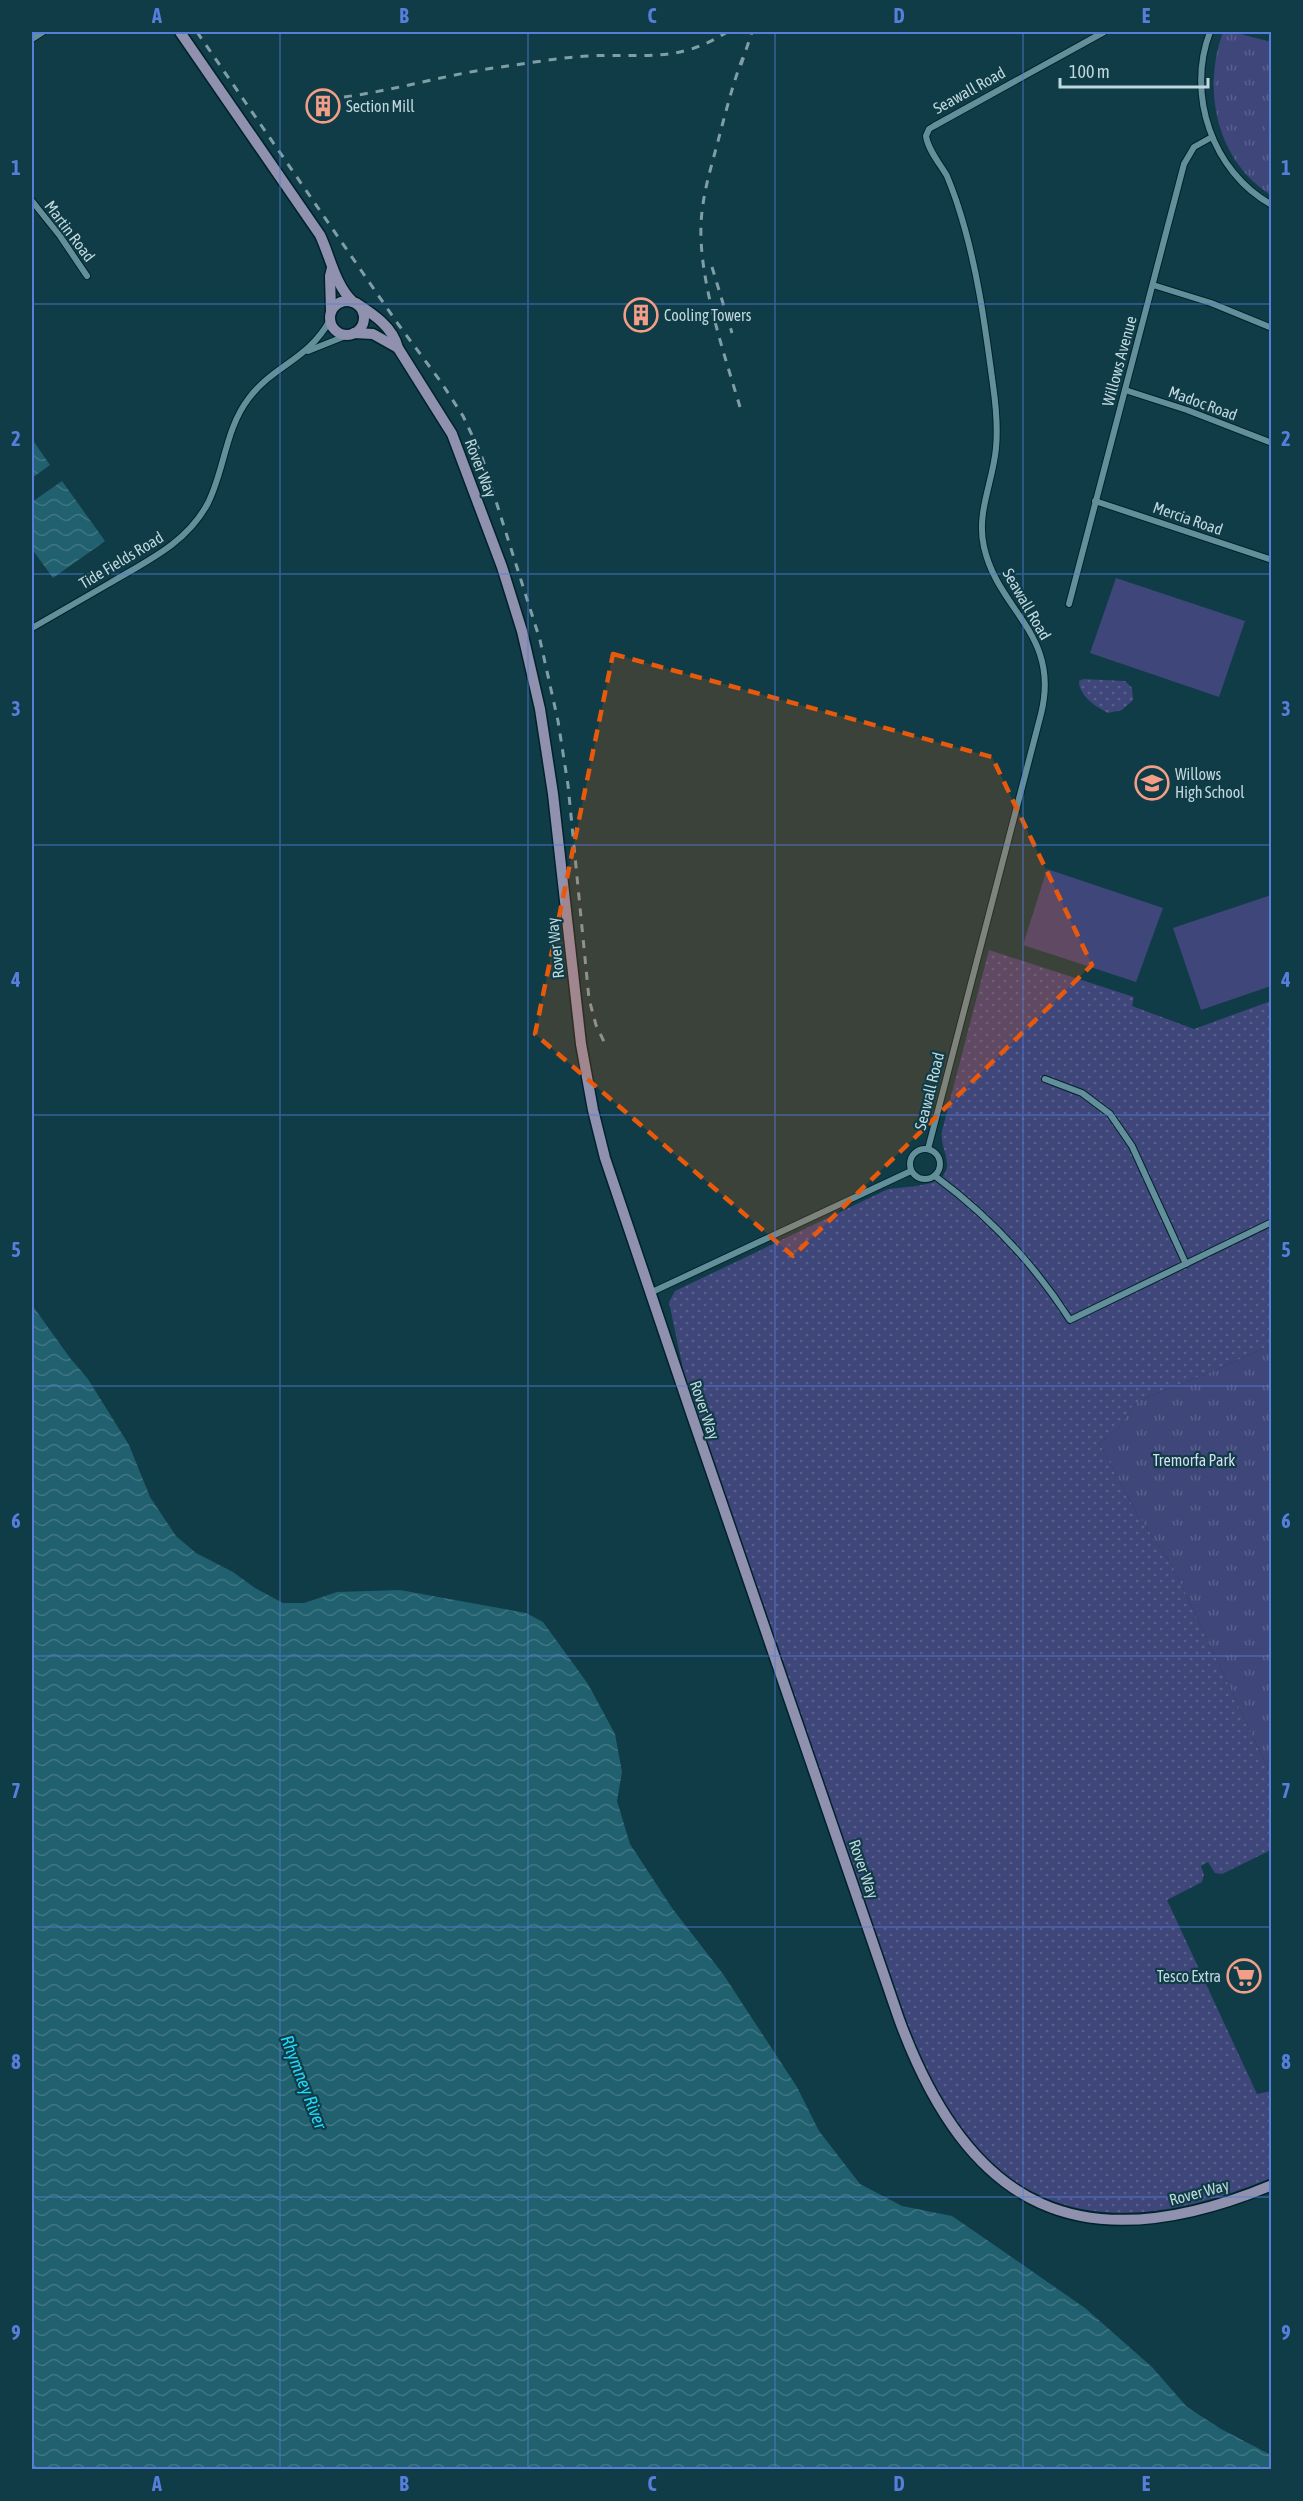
<svg xmlns="http://www.w3.org/2000/svg" width="1303" height="2501" viewBox="0 0 1303 2501" font-family="'Asap Condensed',sans-serif">
  <defs>
    <pattern id="grass-dots" width="8" height="8" patternUnits="userSpaceOnUse" patternTransform="scale(1.5)"><rect width="8" height="8" fill="#3f467a"/><path d="M2 2h.1M6 6h.1" fill="none" stroke="#59608c" stroke-width="1.8" stroke-linecap="round"/></pattern>
    <pattern id="park-tufts" width="24" height="20" patternUnits="userSpaceOnUse" patternTransform="scale(1.5)"><rect width="24" height="20" fill="#3f467a"/><path d="M3 7l-1-3M5 7V3M7 7l1-3M15 17l-1-3M17 17v-4M19 17l1-3" fill="none" stroke="#59608c"/></pattern>
    <pattern id="water-waves" width="16" height="10" patternUnits="userSpaceOnUse" patternTransform="scale(1.5)"><rect width="16" height="10" fill="#21606e"/><path d="M0 5q4-4 8 0t8 0" fill="none" stroke="#3f7682"/></pattern>
  </defs>
  <rect width="100%" height="100%" fill="#0f3c47"/>
  <!-- grass -->
  <g fill="url(#grass-dots)">
    <path d="M1083 679 1125 681 1132 688 1133 700 1122 710 1108 713C1096 707 1079 696 1079 681Z"/>
    <path d="M989 950 1134 997 1132 1006 1194 1029 1271 1001V1345L1211 1372 1140 1400 1131 1408 1118 1429 1099 1443 1137 1514 1172 1565 1271 1775V1850L1222 1874 1215 1873 1208 1862 1201 1866 1204 1875 1202 1882 1167 1900 1257 2094 1271 2091V2178C1132 2235 1013 2233 935 2087 923 2065 915 2042 906 2020L701 1427 684 1374 669 1302 675 1291 886 1190C903 1185 948 1190 947 1164 947 1153 940 1143 942 1131Z"/>
  </g>
  <!-- park -->
  <g fill="url(#park-tufts)">
    <path d="M1223 32H1233L1271 42V195C1216 161 1202 89 1223 32Z"/>
    <polygon points="1271,1345 1272,1775 1271,1775 1172,1565 1137,1514 1099,1443 1118,1429 1131,1408 1140,1400 1211,1372"/>
  </g>
  <!-- pitch -->
  <g fill="#3f467a">
    <polygon points="1271,113 1271,151 1259,146"/>
    <polygon points="1116,578 1245,621 1219,697 1090,653"/>
    <polygon points="1047,869 1163,908 1136,982 1023,945"/>
    <polygon points="1271,895 1271,986 1201,1010 1173,928"/>
  </g>
  <!-- water -->
  <g fill="url(#water-waves)">
    <polygon points="32,439 50,465 32,478"/>
    <polygon points="62,481 105,541 53,578 32,549 32,502"/>
    <polygon points="32,1305 70,1358 88,1379 129,1445 150,1497 176,1536 196,1553 233,1572 255,1588 283,1603 304,1603 337,1592 400,1590 526,1613 543,1622 588,1684 615,1734 622,1772 617,1801 630,1844 672,1908 723,1974 797,2087 819,2131 860,2184 902,2206 952,2216 990,2242 1085,2308 1152,2367 1187,2407 1221,2429 1271,2455 1271,2469 32,2469"/>
  </g>
  <g fill="none" stroke-linecap="round" stroke-linejoin="round">
    <!-- street casing -->
    <g stroke="#00222a" stroke-width="8">
      <g id="street">
        <path d="M1210 32C1186 94 1212 172 1272 205"/>
        <polyline points="32,39 43,32"/>
        <polyline points="32,201 60,236 87,276"/>
        <polyline points="1153,285 1211,303 1272,328"/>
        <polyline points="308,351 348,335"/>
        <polyline points="1125,390 1187,410 1272,443"/>
        <polyline points="1095,501 1272,560"/>
        <polyline points="1069,604 1184,164 1194,147 1212,137"/>
        <path d="M32 628C58 613 84 598 110 583 147 561 187 543 208 503 225 469 225 429 249 398 274 365 308 360 330 320"/>
        <polyline points="1045,1079 1082,1093 1110,1114 1132,1146 1186,1264"/>
        <circle cx="925" cy="1164" r="15"/>
        <path d="M928 1149 1041 714C1061 634 998 611 984 547 976 513 993 482 996 448 998 427 996 406 993 385 985 325 977 264 958 206 955 196 951 186 947 176 940 164 928 150 926 136L929 129 934 126 1104 32"/>
        <path d="M935 1176C989 1216 1034 1264 1070 1320L1272 1222"/>
        <polyline points="652,1292 911,1171"/>
      </g>
    </g>
    <!-- secondary casing -->
    <g stroke="#00222a" stroke-width="13">
      <g id="secondary">
        <path d="M180 32 320 235C330 256 335 285 353 302"/>
        <circle cx="347" cy="318" r="17"/>
        <path d="M356 303C373 314 393 327 398 348L452 434 502 567 522 631 540 709 553 794 581 1044 593 1110 605 1158 691 1413 899 2019C969 2210 1082 2264 1272 2185"/>
        <polyline points="331,311 330,276 332,268"/>
        <polyline points="354,333 373,334 398,348"/>
      </g>
    </g>
    <!-- street -->
    <use href="#street" stroke="#638f9a" stroke-width="6"/>
    <!-- secondary -->
    <use href="#secondary" stroke="#8f91af" stroke-width="10"/>
    <!-- rail -->
    <g stroke="#7f9ea6" stroke-width="3" stroke-dasharray="8 8" stroke-linecap="butt">
      <polyline points="197,32 398,324 441,382 463,416 481,454 540,640 558,721 568,785 589,999 596,1025 607,1048"/>
      <polyline points="741,65 752,32"/>
      <path d="M344 97C397 90 448 74 501 67 529 63 558 58 587 56 642 53 677 64 727 32"/>
      <polyline points="712,267 732,333"/>
      <path d="M740 407C724 353 699 281 701 225 702 197 710 171 717 145 725 115 732 86 743 57"/>
    </g>
  </g>
  <!-- marked area -->
  <path fill="#e8590c" fill-opacity="0.2" stroke="#e8590c" stroke-width="4.5" stroke-dasharray="12 8" stroke-linejoin="round" d="M613 654 992 757 1092 965 793 1256 535 1034Z"/>
  <!-- grid -->
  <path fill="none" stroke="#567eda" stroke-width="1.5" stroke-opacity="0.55" d="M280 32V2470M528 32V2470M775 32V2470M1023 32V2470M32 304H1272M32 574H1272M32 845H1272M32 1115H1272M32 1386H1272M32 1656H1272M32 1927H1272M32 2197H1272"/>
  <!-- icons -->
  <defs>
    <g id="building-ring" transform="scale(1.725)"><circle r="9.5" fill="#0f3c47" stroke="#f49e87" stroke-width="1.5"/><path d="M-4-6H4V6H1V3H-1V6H-4ZM-2.5-4.3h1.7v1.8h-1.7ZM.8-4.3h1.7v1.8H.8ZM-2.5-1h1.7V.8h-1.7ZM.8-1h1.7V.8H.8Z" fill="#f49e87"/></g>
    <g id="school-ring" transform="scale(1.725)"><circle r="9.5" fill="#0f3c47" stroke="#f49e87" stroke-width="1.5"/><path d="M0-5L7-2L0 1L-7-2ZM-4 1L0 2.5L4 1V4Q0 6-4 4Z" fill="#f49e87"/></g>
    <g id="supermarket-ring" transform="scale(1.725)"><circle r="9.5" fill="#0f3c47" stroke="#f49e87" stroke-width="1.5"/><path d="M-6-5.5h2.5l.6 2H6L4.5 2H-2.5L-4.4-4H-6ZM-1.5 3.2a1.3 1.3 0 1 0 .1 0ZM3 3.2a1.3 1.3 0 1 0 .1 0Z" fill="#f49e87"/></g>
  </defs>
  <g fill-rule="evenodd">
    <use href="#building-ring" x="323" y="106"/>
    <use href="#building-ring" x="641" y="315"/>
    <use href="#school-ring" x="1152" y="783"/>
    <use href="#supermarket-ring" x="1244" y="1976"/>
  </g>
  <g text-anchor="middle" dominant-baseline="central" stroke-width="4.5" stroke-linejoin="round" paint-order="stroke">
    <!-- street labels -->
    <g font-size="16" fill="#c0d7dd" stroke="#0f3c47">
      <text transform="translate(969 90) rotate(-29)">Seawall Road</text>
      <text transform="translate(70 231) rotate(53)">Martin Road</text>
      <text transform="translate(1119 361) rotate(-75)">Willows Avenue</text>
      <text transform="translate(1203 403) rotate(20)">Madoc Road</text>
      <text transform="translate(481 468) rotate(69)">Rover Way</text>
      <text transform="translate(1188 518) rotate(19)">Mercia Road</text>
      <text transform="translate(121 560) rotate(-31)">Tide Fields Road</text>
      <text transform="translate(1027 604) rotate(60)">Seawall Road</text>
      <text transform="translate(555 948) rotate(-96)">Rover Way</text>
      <text transform="translate(929 1091) rotate(-76)">Seawall Road</text>
      <text transform="translate(705 1410) rotate(71)">Rover Way</text>
      <text transform="translate(864 1869) rotate(71)">Rover Way</text>
      <text transform="translate(1199 2192) rotate(-15)">Rover Way</text>
    </g>
    <!-- poi labels -->
    <g font-size="16" fill="#c0d7dd" stroke="#0f3c47" text-anchor="start">
      <text x="346" y="106">Section Mill</text>
      <text x="664" y="315">Cooling Towers</text>
      <text x="1175" y="774">Willows<tspan x="1175" dy="18">High School</tspan></text>
      <text x="1221" y="1976" text-anchor="end">Tesco Extra</text>
    </g>
    <!-- park labels -->
    <g font-size="16" fill="#d7dcf0" stroke="#0f3c47">
      <text x="1194" y="1460">Tremorfa Park</text>
    </g>
    <!-- water labels -->
    <g font-size="18" font-style="italic" fill="#1fd9fc" stroke="#0f3c47">
      <text transform="translate(304 2082) rotate(69)">Rhymney River</text>
    </g>
  </g>
  <!-- border -->
  <rect width="1303" height="2501" fill="none" stroke="#0f3c47" stroke-width="66"/>
  <!-- scale -->
  <path d="M1060 78v9h148v-9" fill="none" stroke="#c0d7dd" stroke-width="3"/>
  <text x="1069" y="78" font-size="18" fill="#c0d7dd" stroke="#0f3c47" stroke-width="4.5" paint-order="stroke">100 m</text>
  <rect x="33" y="33" width="1237" height="2435" fill="none" stroke="#567eda" stroke-width="2"/>
  <g font-size="20" text-anchor="middle" font-weight="bold" fill="#567eda">
    <text x="157" y="23">A</text>
    <text x="404" y="23">B</text>
    <text x="652" y="23">C</text>
    <text x="899" y="23">D</text>
    <text x="1146" y="23">E</text>
    <text x="16" y="175">1</text>
    <text x="1286" y="175">1</text>
    <text x="16" y="446">2</text>
    <text x="1286" y="446">2</text>
    <text x="16" y="716">3</text>
    <text x="1286" y="716">3</text>
    <text x="16" y="987">4</text>
    <text x="1286" y="987">4</text>
    <text x="16" y="1257">5</text>
    <text x="1286" y="1257">5</text>
    <text x="16" y="1528">6</text>
    <text x="1286" y="1528">6</text>
    <text x="16" y="1798">7</text>
    <text x="1286" y="1798">7</text>
    <text x="16" y="2069">8</text>
    <text x="1286" y="2069">8</text>
    <text x="16" y="2340">9</text>
    <text x="1286" y="2340">9</text>
    <text x="157" y="2491">A</text>
    <text x="404" y="2491">B</text>
    <text x="652" y="2491">C</text>
    <text x="899" y="2491">D</text>
    <text x="1146" y="2491">E</text>
  </g>
</svg>
